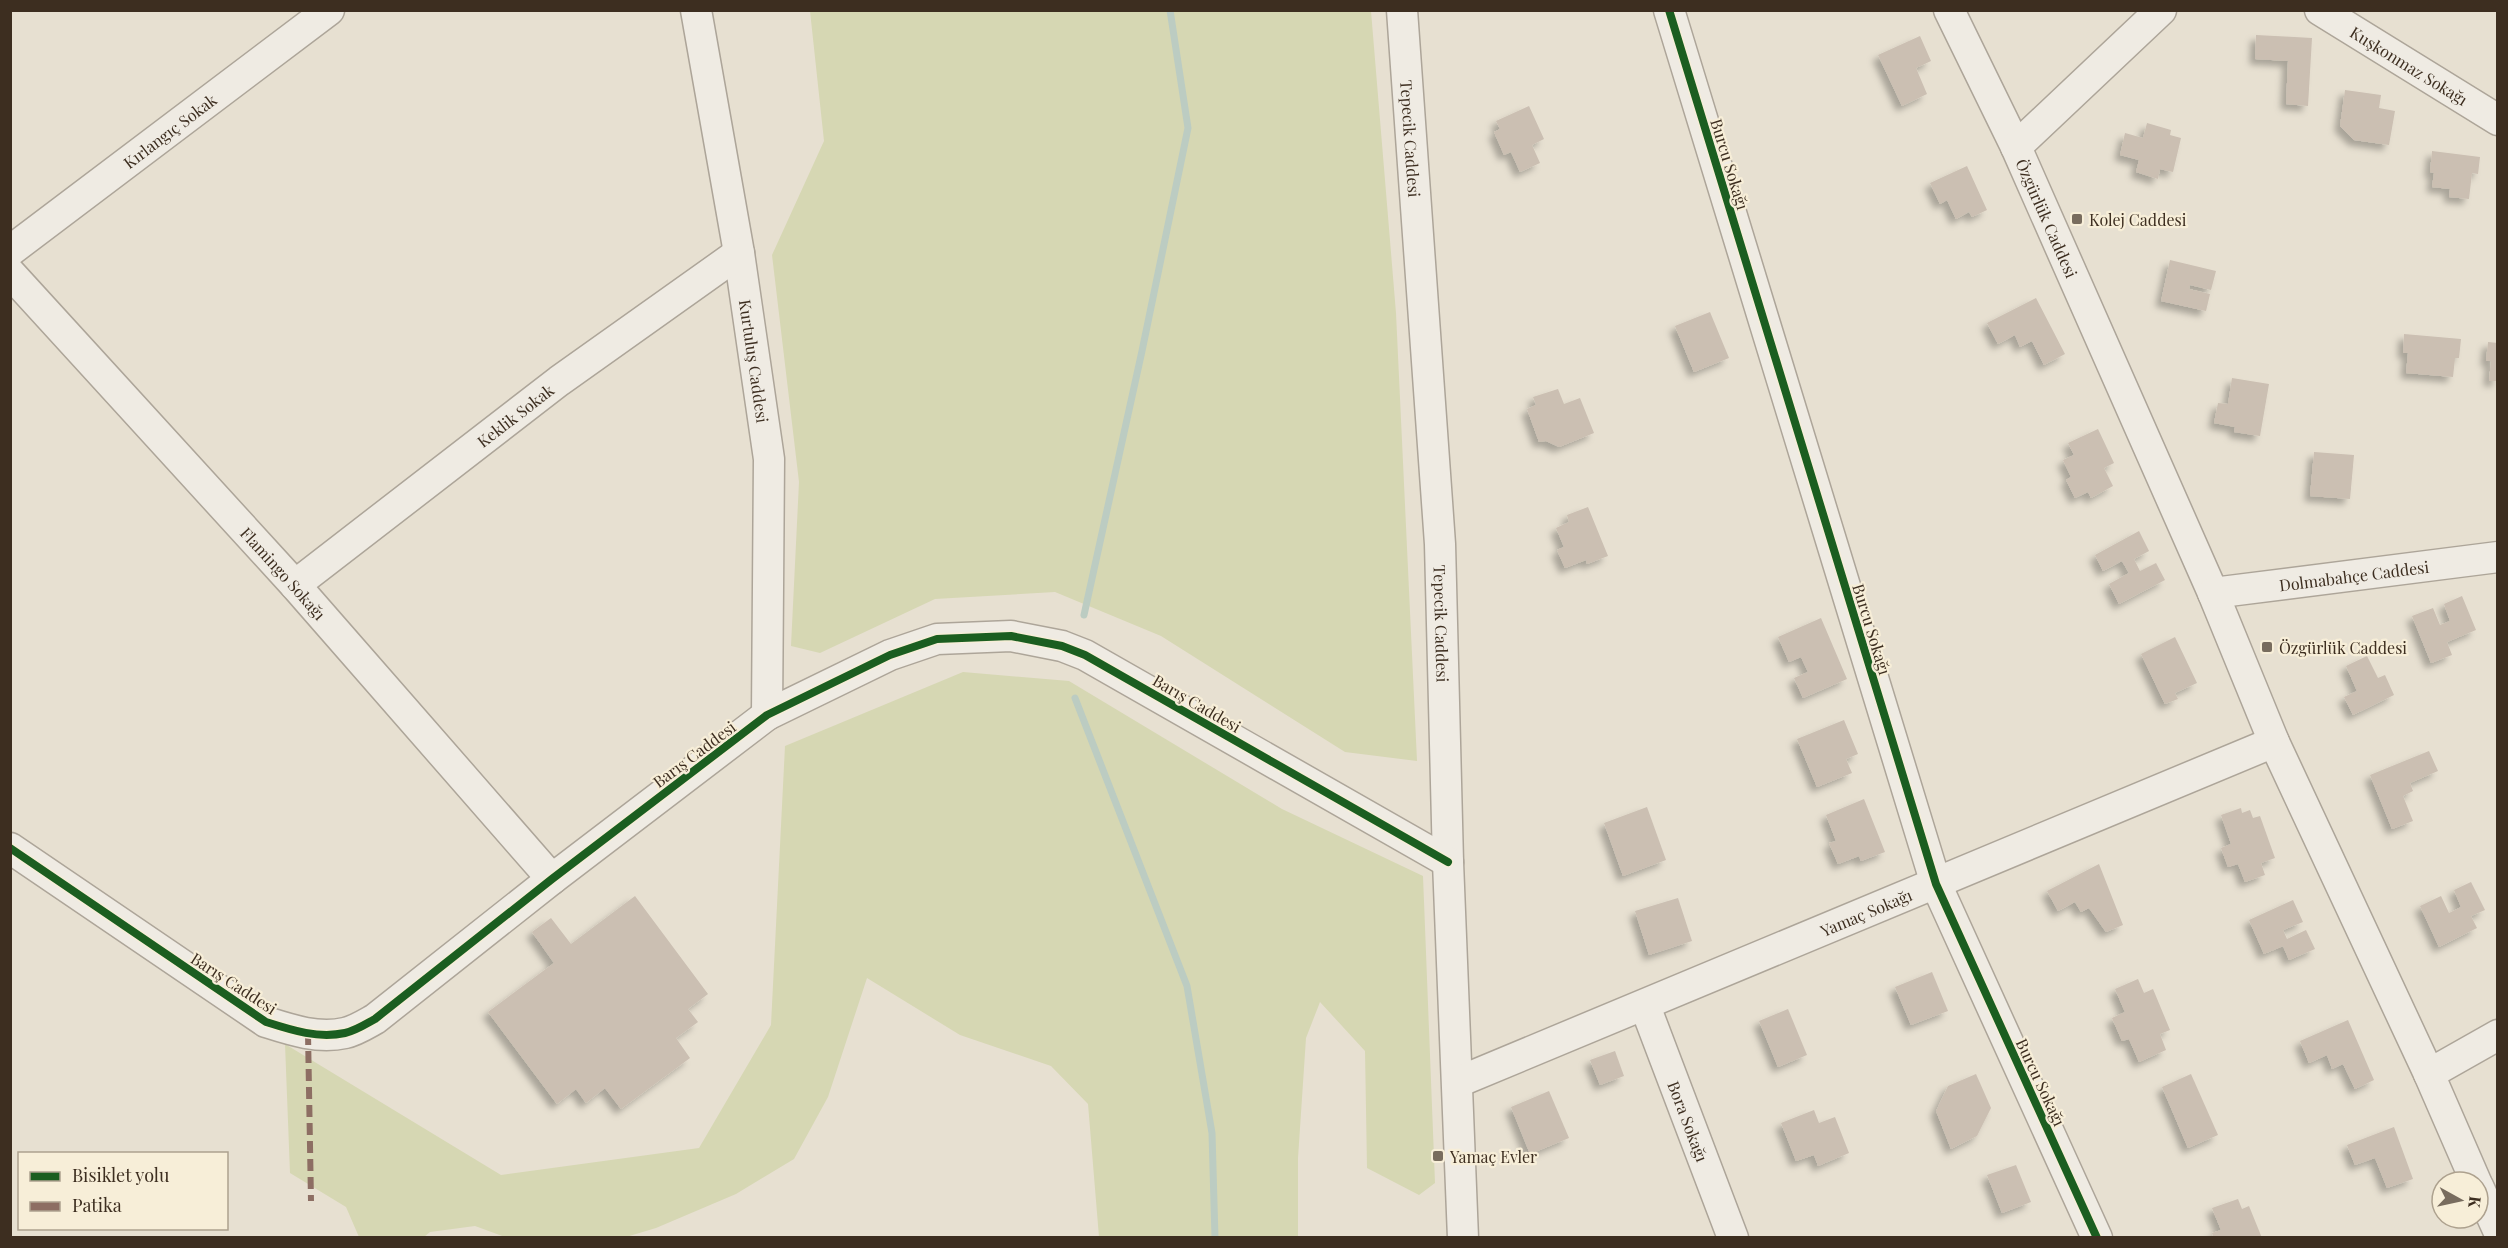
<svg xmlns="http://www.w3.org/2000/svg" width="2508" height="1248" viewBox="0 0 2508 1248" font-family="'Playfair Display',serif">
  <defs>
    <filter id="shadow"><feDropShadow dx="-5.5" dy="5.5" stdDeviation="3" flood-color="#0004"/></filter>
  </defs>
  <rect width="100%" height="100%" fill="#e7e0d1"/>
  <!-- green -->
  <g fill="#d6d7b3">
    <polygon points="810,11 1371,11 1396,313 1417,761 1345,752 1161,636 1055,592 935,599 820,653 791,646 799,482 772,255 824,141"/>
    <polygon points="963,672 1069,681 1282,809 1423,876 1435,1183 1419,1195 1367,1168 1365,1051 1320,1002 1306,1038 1298,1158 1298,1237 1099,1237 1088,1104 1051,1066 960,1035 867,978 828,1097 794,1159 736,1194 656,1228 626,1237 505,1237 475,1226 430,1232 424,1237 359,1237 346,1207 290,1173 285,1044 501,1175 699,1148 771,1025 785,746"/>
  </g>
  <g fill="none" stroke-linecap="round" stroke-linejoin="round">
    <!-- stream -->
    <g stroke="#bcccc2" stroke-width="7">
      <polyline points="1084,615 1142,351 1188,128 1170,10"/>
      <polyline points="1075,698 1187,986 1212,1133 1215,1238"/>
    </g>
  </g>
  <!-- building -->
  <g fill="#cbbfb2" filter="url(#shadow)">
    <polygon points="2256,35 2312,38 2308,106 2286,104 2288,61 2255,59"/>
    <polygon points="1920,36 1931,61 1916,68 1927,94 1902,106 1878,55"/>
    <polygon points="2345,90 2381,95 2379,108 2395,111 2389,145 2354,140 2340,126"/>
    <polygon points="1529,106 1544,139 1532,145 1540,163 1520,172 1511,152 1504,155 1494,132 1500,129 1496,121"/>
    <polygon points="2147,123 2171,130 2170,135 2181,138 2173,172 2160,169 2158,179 2136,172 2139,160 2120,155 2125,133 2143,138"/>
    <polygon points="2432,151 2480,157 2478,174 2472,173 2469,199 2449,197 2450,189 2432,187 2434,173 2430,172"/>
    <polygon points="1967,166 1987,210 1972,217 1969,212 1956,219 1947,200 1940,204 1930,183"/>
    <polygon points="2170,260 2216,271 2211,290 2190,285 2189,289 2210,294 2206,311 2161,301"/>
    <polygon points="2036,298 2065,354 2044,365 2032,341 2020,347 2015,335 1998,344 1987,323"/>
    <polygon points="1710,312 1729,358 1694,372 1675,326"/>
    <polygon points="2404,334 2461,339 2459,358 2455,358 2453,377 2406,373 2408,353 2403,353"/>
    <polygon points="2488,342 2498,343 2498,381 2489,381 2491,361 2486,361"/>
    <polygon points="2232,378 2269,384 2260,436 2234,432 2235,427 2214,423 2218,403 2228,404"/>
    <polygon points="1558,389 1564,404 1580,398 1594,433 1559,447 1546,441 1539,442 1527,409 1536,405 1533,397"/>
    <polygon points="2098,429 2114,463 2104,468 2113,486 2091,498 2088,492 2075,498 2066,480 2071,477 2063,460 2074,455 2068,443"/>
    <polygon points="2314,452 2354,455 2350,499 2310,496"/>
    <polygon points="1588,507 1608,556 1587,564 1586,560 1565,568 1557,550 1564,547 1556,528 1569,522 1567,515"/>
    <polygon points="2139,531 2149,551 2134,559 2140,571 2156,563 2165,580 2119,604 2109,584 2129,573 2122,561 2103,571 2095,555"/>
    <polygon points="2462,596 2476,630 2447,642 2452,655 2431,663 2412,616 2433,608 2440,625 2450,621 2444,604"/>
    <polygon points="1821,618 1847,679 1803,698 1794,678 1808,672 1801,657 1789,662 1778,637"/>
    <polygon points="2175,637 2197,683 2175,693 2178,699 2165,704 2141,654"/>
    <polygon points="2367,656 2378,678 2385,675 2394,695 2353,715 2344,697 2357,691 2346,666"/>
    <polygon points="1844,720 1858,754 1846,759 1852,773 1817,787 1797,739"/>
    <polygon points="2429,751 2438,771 2410,783 2413,791 2403,796 2413,821 2392,829 2370,775"/>
    <polygon points="1864,799 1885,852 1861,861 1859,856 1838,864 1829,843 1836,841 1826,815"/>
    <polygon points="1647,807 1666,860 1623,876 1604,823"/>
    <polygon points="2241,808 2242,813 2250,810 2253,818 2260,816 2275,858 2261,863 2265,875 2245,882 2238,864 2228,867 2221,848 2231,844 2221,815"/>
    <polygon points="2099,864 2123,925 2106,932 2089,908 2081,912 2075,902 2058,911 2047,891"/>
    <polygon points="2471,882 2485,910 2471,916 2477,928 2439,947 2420,906 2441,896 2449,913 2461,907 2454,890"/>
    <polygon points="635,896 708,994 688,1009 698,1022 676,1038 690,1058 621,1109 605,1088 586,1103 576,1089 557,1104 488,1012 554,963 532,932 551,918 571,944"/>
    <polygon points="1678,898 1692,941 1649,955 1635,911"/>
    <polygon points="2293,900 2303,922 2283,930 2287,939 2306,930 2315,949 2289,960 2283,946 2264,954 2249,920"/>
    <polygon points="1932,972 1948,1011 1911,1025 1895,987"/>
    <polygon points="2138,979 2144,993 2153,989 2170,1030 2160,1034 2166,1050 2139,1062 2129,1039 2122,1041 2112,1018 2125,1012 2115,989"/>
    <polygon points="1788,1009 1807,1055 1778,1067 1759,1021"/>
    <polygon points="2348,1020 2374,1080 2355,1089 2343,1064 2332,1069 2327,1055 2309,1063 2300,1041"/>
    <polygon points="1615,1051 1624,1076 1600,1085 1590,1060"/>
    <polygon points="1976,1074 1991,1108 1977,1136 1951,1149 1936,1111 1948,1086"/>
    <polygon points="2191,1074 2218,1135 2188,1148 2162,1087"/>
    <polygon points="1549,1091 1569,1138 1530,1154 1511,1107"/>
    <polygon points="1814,1110 1819,1123 1835,1117 1849,1153 1818,1166 1814,1155 1796,1161 1781,1123"/>
    <polygon points="2394,1127 2413,1179 2387,1188 2375,1158 2355,1165 2347,1145"/>
    <polygon points="2016,1165 2031,1202 2002,1213 1987,1175"/>
    <polygon points="2238,1199 2242,1209 2249,1206 2262,1238 2214,1238 2212,1233 2221,1230 2212,1208"/>
  </g>
  <g fill="none" stroke-linecap="round" stroke-linejoin="round">
    <!-- minor casing -->
    <g stroke="#ada599" stroke-width="33">
      <g id="minor">
        <path id="s1" d="M696 10 739 253 769 459 767 715"/>
        <path id="s2" d="M1402 10 1440 544 1448 862 1463 1238"/>
        <polyline points="1669,10 1936,884 2097,1238"/>
        <path id="s3" d="M1949 10 2016 147 2213 593 2274 742 2429 1074 2476 1182"/>
        <path id="s4" d="M2320 10 2498 120"/>
        <polyline points="2016,147 2161,10"/>
        <path id="s5" d="M10 251 329 10"/>
        <path id="s6" d="M10 273 295 585 552 879"/>
        <path id="s7" d="M295 585 559 381 739 253"/>
        <path id="s8" d="M2213 593 2498 557"/>
        <path d="M10 848 266 1022C291 1030 318 1039 345 1033 355 1031 366 1024 375 1019L552 879 767 715 890 655 937 639 1011 636 1062 646 1085 655 1448 862"/>
        <path id="s9" d="M1645 1006 1733 1238"/>
        <polyline points="2429,1074 2498,1035"/>
        <path id="s10" d="M1458 1082 2274 742"/>
        <polyline points="2478,1186 2498,1230"/>
      </g>
    </g>
    <!-- minor -->
    <use href="#minor" stroke="#efebe3" stroke-width="30"/>
    <!-- quiet -->
    <polyline stroke="#8d6e63" stroke-width="6" stroke-dasharray="12 6" stroke-linecap="butt" points="308,1033 311,1201"/>
    <!-- cycleway casing -->
    <g stroke="#f7eed8" stroke-width="11">
      <g id="cycleway">
        <polyline points="1669,10 1936,884 2097,1238"/>
        <path d="M10 848 266 1022C291 1030 318 1039 345 1033 355 1031 366 1024 375 1019L552 879 767 715 890 655 937 639 1011 636 1062 646 1085 655 1448 862"/>
      </g>
    </g>
    <!-- cycleway -->
    <use href="#cycleway" stroke="#1b5e20" stroke-width="8"/>
  </g>
  <!-- markers -->
  <g fill="#786c5e" stroke="#f7eed8" stroke-width="2">
    <rect x="2071" y="213" width="12" height="12" rx="3"/>
    <rect x="2261" y="641" width="12" height="12" rx="3"/>
    <rect x="1432" y="1150" width="12" height="12" rx="3"/>
  </g>
  <g text-anchor="middle" dominant-baseline="central" stroke-width="4.5" stroke-linejoin="round" paint-order="stroke">
    <!-- street labels -->
    <g font-size="16" fill="#3d2e20" stroke="#f7eed8">
      <text stroke="none"><textPath href="#s4" startOffset="105">Kuşkonmaz Sokağı</textPath></text>
      <text stroke="none"><textPath href="#s5" startOffset="200">Kırlangıç Sokak</textPath></text>
      <text stroke="none"><textPath href="#s2" startOffset="129">Tepecik Caddesi</textPath></text>
      <text transform="translate(1730 164) rotate(73)">Burcu Sokağı</text>
      <text stroke="none"><textPath href="#s3" startOffset="230">Özgürlük Caddesi</textPath></text>
      <text stroke="none"><textPath href="#s1" startOffset="356">Kurtuluş Caddesi</textPath></text>
      <text stroke="none"><textPath href="#s7" startOffset="278">Keklik Sokak</textPath></text>
      <text stroke="none"><textPath href="#s6" startOffset="406">Flamingo Sokağı</textPath></text>
      <text stroke="none"><textPath href="#s8" startOffset="142">Dolmabahçe Caddesi</textPath></text>
      <text stroke="none"><textPath href="#s2" startOffset="615">Tepecik Caddesi</textPath></text>
      <text transform="translate(1872 629) rotate(73)">Burcu Sokağı</text>
      <text transform="translate(1197 703) rotate(30)">Barış Caddesi</text>
      <text transform="translate(694 754) rotate(-37)">Barış Caddesi</text>
      <text stroke="none"><textPath href="#s10" startOffset="442">Yamaç Sokağı</textPath></text>
      <text transform="translate(234 983) rotate(33)">Barış Caddesi</text>
      <text transform="translate(2041 1082) rotate(65)">Burcu Sokağı</text>
      <text stroke="none"><textPath href="#s9" startOffset="123">Bora Sokağı</textPath></text>
    </g>
    <!-- poi labels -->
    <g font-size="16" fill="#3d2e20" stroke="#f7eed8" text-anchor="start">
      <text x="2089" y="219">Kolej Caddesi</text>
      <text x="2279" y="647">Özgürlük Caddesi</text>
      <text x="1450" y="1156">Yamaç Evler</text>
    </g>
  </g>
  <!-- border -->
  <rect width="2508" height="1248" fill="none" stroke="#3d2e20" stroke-width="24"/>
  <!-- legend -->
  <rect x="18" y="1152" width="210" height="78" fill="#f7eed8" stroke="#ada18e" stroke-width="1.5"/>
  <rect x="30" y="1172" width="30" height="9" fill="#1b5e20" stroke="#ada18e" stroke-width="1.5"/>
  <text x="72" y="1182" font-size="18" fill="#3d2e20">Bisiklet yolu</text>
  <rect x="30" y="1202" width="30" height="9" fill="#8d6e63" stroke="#ada18e" stroke-width="1.5"/>
  <text x="72" y="1212" font-size="18" fill="#3d2e20">Patika</text>
  <!-- north arrow -->
  <g transform="translate(2460 1200) rotate(98)"><circle r="28" fill="#f7eed8" stroke="#ada18e" stroke-width="1.5"/>
  <path d="M0-4.5L10 22L0 15L-10 22Z" fill="#786c5e"/>
  <text y="-9" font-size="16" font-weight="bold" text-anchor="middle" fill="#3d2e20">K</text>
  </g>
</svg>
